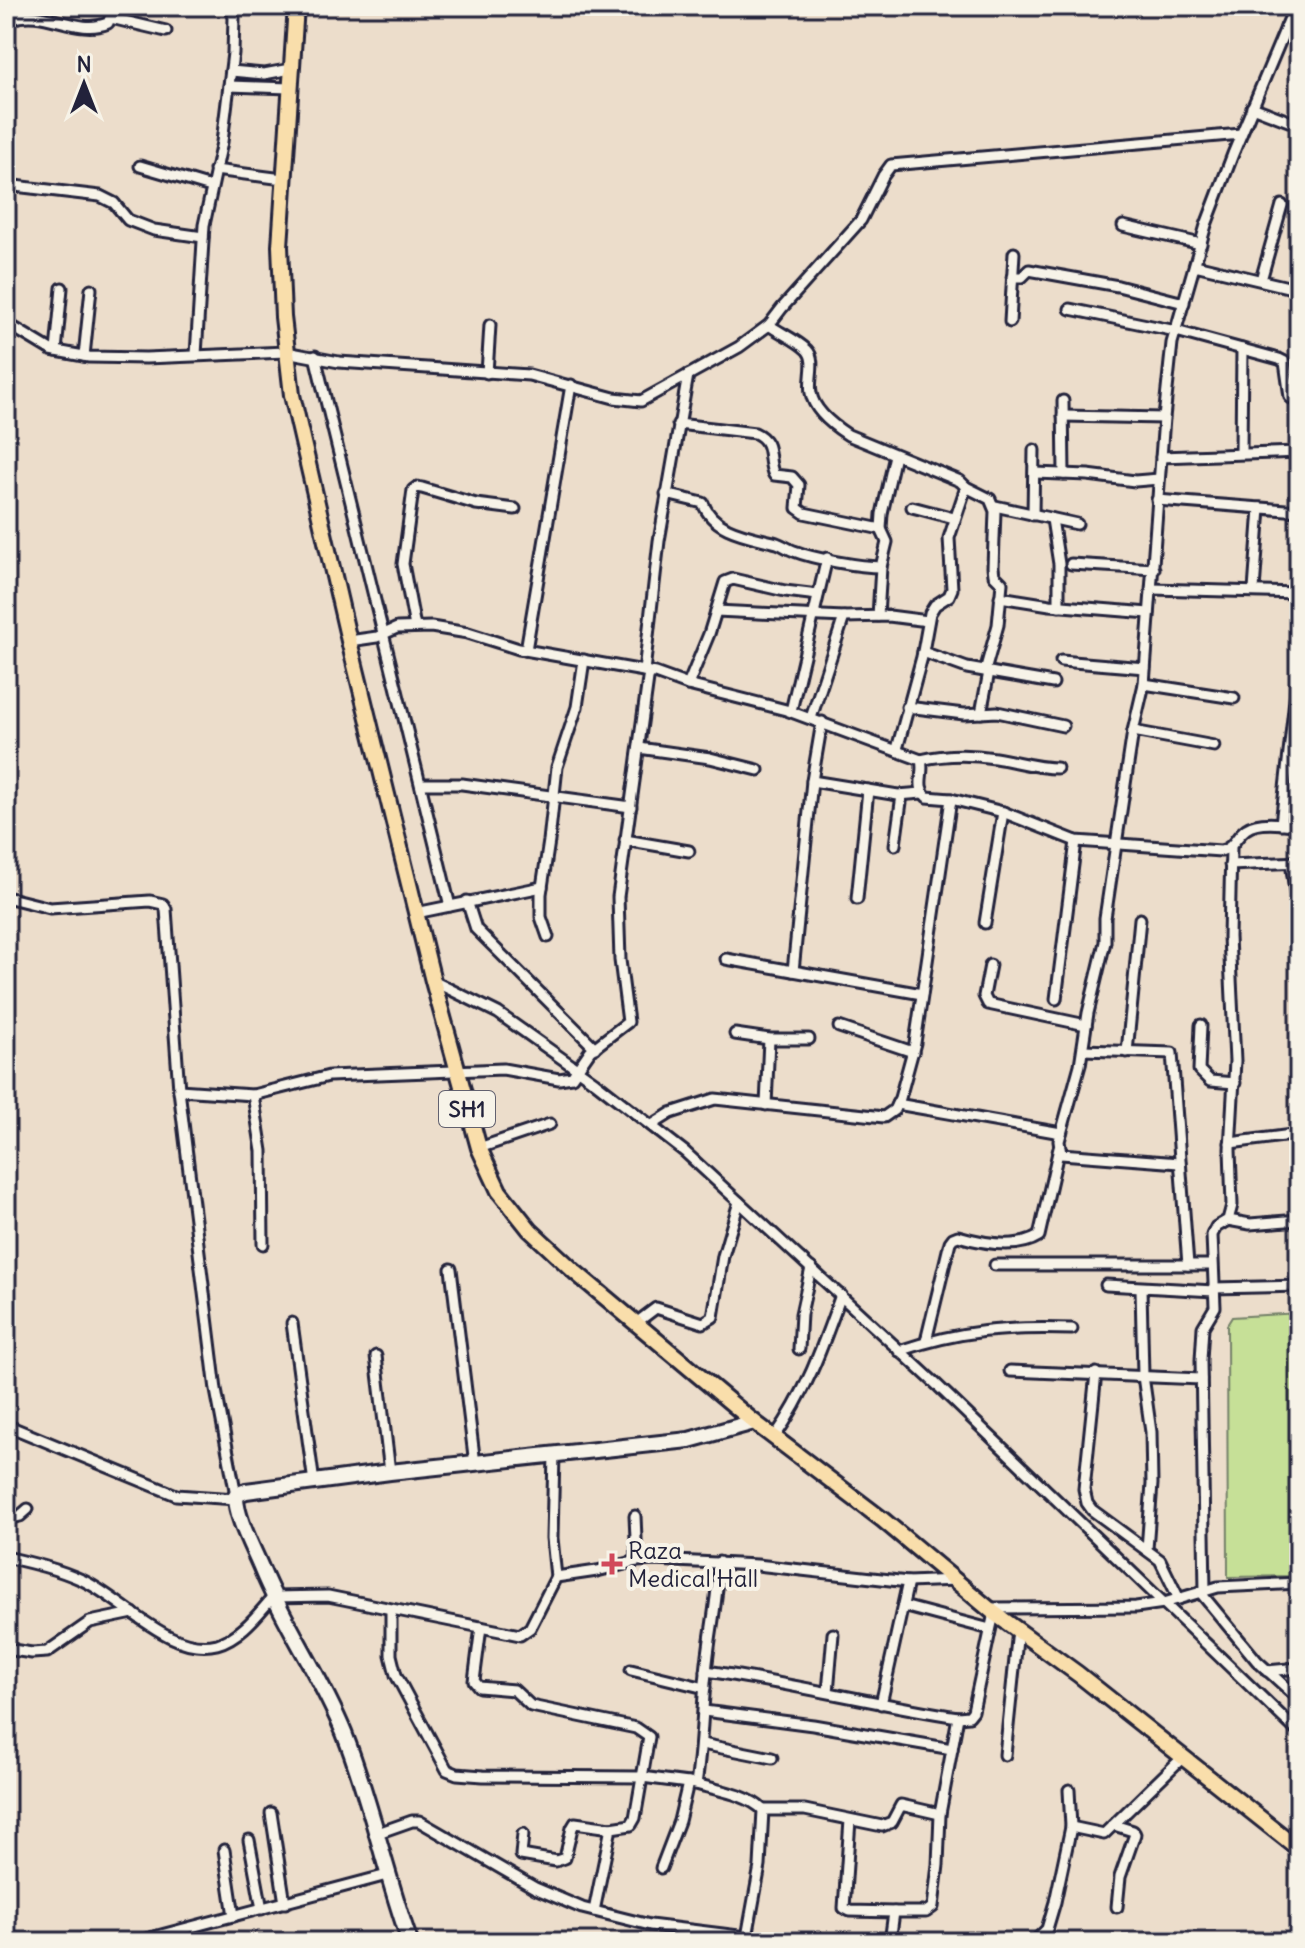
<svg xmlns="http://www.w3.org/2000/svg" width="1305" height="1948" viewBox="0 0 1305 1948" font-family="Delius,sans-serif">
  <rect width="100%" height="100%" fill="#ecddcb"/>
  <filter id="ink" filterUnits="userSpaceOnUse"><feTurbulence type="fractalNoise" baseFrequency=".0125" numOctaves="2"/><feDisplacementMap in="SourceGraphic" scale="16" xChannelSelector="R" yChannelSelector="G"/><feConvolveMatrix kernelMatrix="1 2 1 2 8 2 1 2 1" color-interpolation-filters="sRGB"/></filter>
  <g filter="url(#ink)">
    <!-- green -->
    <polygon fill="#c6e097" stroke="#748169" stroke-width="2" points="1299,1313 1299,1576 1228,1577 1227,1325 1232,1317"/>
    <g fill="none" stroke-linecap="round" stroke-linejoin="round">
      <!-- street casing -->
      <g stroke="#22223b" stroke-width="15">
        <g id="street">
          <polyline points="111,18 166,31"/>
          <polyline points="1286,27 1299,32"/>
          <path d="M6 31 12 19C43 7 77 36 108 23L115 6"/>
          <polyline points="231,71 264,74 291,69"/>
          <polyline points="229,86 290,88"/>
          <polyline points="1252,107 1299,125"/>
          <polyline points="140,166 211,187"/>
          <polyline points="215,170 283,179"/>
          <polyline points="6,185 100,196 114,203 128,220 154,230 203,237"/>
          <polyline points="1123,226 1201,244"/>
          <polyline points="1195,265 1288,287"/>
          <polyline points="1012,277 1022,277 1029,270 1118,286 1184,303"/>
          <polyline points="1261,280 1282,205"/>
          <polyline points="1070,309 1176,331 1279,359 1285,362 1290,397 1299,403"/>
          <polyline points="1010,322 1014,253"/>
          <polyline points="6,323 51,350 89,357 146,358 286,352 339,362 529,375 614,398 641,401 739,347 769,325 782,308 861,220 883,176 891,165 1241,134"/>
          <path d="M769 325C780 333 797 340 807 350 817 360 808 380 811 393 814 411 834 426 848 435L960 481 966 487 949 538 952 589 949 596 935 605 930 613 922 657 897 749"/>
          <polyline points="56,351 62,288"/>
          <polyline points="196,355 204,225 222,142 233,53 234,18 231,6"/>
          <polyline points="84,356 91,289"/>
          <polyline points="315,356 450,906"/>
          <polyline points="487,373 490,325"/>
          <polyline points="1063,401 1064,474"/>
          <polyline points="1063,416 1164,418"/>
          <path d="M678 424 755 433C775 442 766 459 774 475L792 477 799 485 797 508 804 513 881 529"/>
          <polyline points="1241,452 1242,349"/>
          <polyline points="1161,457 1299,452"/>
          <polyline points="1035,473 1088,475 1135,481 1159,479"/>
          <polyline points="966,487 990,499 995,511 993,567 994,575 1002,583 998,625 985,671"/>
          <path d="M666 494 703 503C713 532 751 536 777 543 783 545 788 549 794 551 814 559 860 567 881 567L887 542 881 529 882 514 895 455"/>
          <polyline points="1157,500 1299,511"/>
          <polyline points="995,506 1077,524"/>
          <polyline points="912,507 954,518"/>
          <polyline points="1033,515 1034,450"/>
          <polyline points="1052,519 1059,564 1059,606"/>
          <polyline points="1071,564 1154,569"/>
          <polyline points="1152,589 1299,593"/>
          <polyline points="1254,590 1260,508"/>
          <polyline points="1000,597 1050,605 1149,613"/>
          <polyline points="716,611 844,617 811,718"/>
          <polyline points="878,616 881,567"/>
          <polyline points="844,617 889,616 928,621"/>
          <polyline points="415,627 403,564 413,490 417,487 422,488 476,504 515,509"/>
          <path d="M349 641 377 637 397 628 431 627 468 633 519 649 655 673 688 685 786 710 921 760C925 773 915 786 927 797L951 799 1003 812 1076 841 1221 851C1235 847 1235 837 1246 829 1259 820 1284 824 1299 826"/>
          <polyline points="526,650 571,385"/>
          <polyline points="923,652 967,668 1053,683"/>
          <polyline points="1061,661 1145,668"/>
          <polyline points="644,671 659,541 688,375"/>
          <polyline points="1144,684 1234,698"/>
          <polyline points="688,685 709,634 725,582 733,579 785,591 818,595"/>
          <polyline points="907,707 964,714 997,712 1063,726"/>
          <polyline points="791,711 827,558"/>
          <polyline points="981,713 989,672"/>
          <polyline points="1133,731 1214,746"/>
          <polyline points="639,748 710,758 758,770"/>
          <path d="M921 760C946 754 969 754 995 758 1016 761 1035 768 1057 768"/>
          <polyline points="812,781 898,795 922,793"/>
          <polyline points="421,784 462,784 631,807"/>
          <polyline points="1281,824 1299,664"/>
          <polyline points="625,840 689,851"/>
          <polyline points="895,845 902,795"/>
          <polyline points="1291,862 1297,906"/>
          <polyline points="1230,865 1299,862"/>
          <polyline points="6,897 50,908 150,901 163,904 166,909 179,1090 216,1390 236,1495"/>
          <polyline points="857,899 868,790"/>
          <polyline points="467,901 476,929 595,1048"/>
          <polyline points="416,913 542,887"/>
          <polyline points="985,923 1003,812"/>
          <polyline points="548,937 541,917 541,894 549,841 557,767 577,707 584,660"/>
          <polyline points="726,959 922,994"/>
          <polyline points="990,965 984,996 988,1004 1086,1025"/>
          <polyline points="793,971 812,781 822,722"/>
          <polyline points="433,981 498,1013 595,1082 685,1152 936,1384 1299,1733"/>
          <polyline points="1056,999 1076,841"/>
          <polyline points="1201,1025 1199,1070 1210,1081 1235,1083"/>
          <polyline points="839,1027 913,1052"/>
          <polyline points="735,1034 769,1039 809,1039"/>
          <polyline points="1083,1050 1172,1053 1188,1265"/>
          <polyline points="1127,1052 1140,919"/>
          <polyline points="179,1090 253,1095 329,1076 503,1069 559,1079 572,1077 590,1051 628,1022 620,960 618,897 649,672"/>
          <polyline points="253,1095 262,1151 263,1244"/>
          <polyline points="897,1104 1061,1133"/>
          <polyline points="766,1105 769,1039"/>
          <polyline points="652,1125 671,1113 715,1099 884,1117 894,1110 900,1098 915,1043 951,799"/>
          <polyline points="1230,1143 1299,1134"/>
          <polyline points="479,1148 550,1124"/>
          <polyline points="1179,1163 1061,1154 1059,1141 1080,1065 1088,1013 1105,942 1105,918 1133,731 1144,684 1164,418 1172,343 1206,225 1233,154 1295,6"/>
          <polyline points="1228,1220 1250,1224 1299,1220"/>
          <polyline points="995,1265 1212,1265"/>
          <polyline points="451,1269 475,1464"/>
          <polyline points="1106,1285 1214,1291"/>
          <polyline points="1141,1288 1143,1376 1151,1432 1152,1484 1147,1549"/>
          <polyline points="1213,1288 1299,1286"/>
          <polyline points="292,1323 314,1483"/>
          <polyline points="636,1323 656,1308 703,1323 713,1317 723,1256 739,1202"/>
          <path d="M926 1341 950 1242 953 1238 958 1236C982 1243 1017 1250 1039 1236L1059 1148"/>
          <polyline points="799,1349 801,1314 811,1268"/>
          <path d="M899 1351C960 1330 1008 1327 1072 1329"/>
          <polyline points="376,1356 390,1472"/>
          <polyline points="1010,1371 1201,1379"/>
          <polyline points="1096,1373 1084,1489 1087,1503 1092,1510 1160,1560 1179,1599"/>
          <polyline points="6,1425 176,1495 236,1499"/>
          <path d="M774 1438C807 1391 822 1348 841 1295"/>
          <polyline points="554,1454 552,1538 556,1577"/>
          <polyline points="635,1516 637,1561"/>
          <polyline points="6,1519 20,1516 28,1509"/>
          <path d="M6 1557C32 1563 58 1569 82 1580 122 1598 170 1656 217 1644 240 1638 258 1614 273 1597L328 1596 520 1635 530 1628 556 1577 597 1571 637 1561 655 1560 757 1565 908 1582 956 1580"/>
          <path d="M719 1562C718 1600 709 1636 706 1673 702 1710 702 1747 696 1784 716 1790 747 1794 763 1810L760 1866 747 1937 797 1942"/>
          <polyline points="1205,1591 1201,1360 1203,1327 1215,1307 1212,1235 1216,1227 1228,1220 1232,1205 1230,1149 1235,1061 1229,937 1231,848"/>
          <polyline points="1200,1592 1257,1661 1299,1699"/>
          <polyline points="903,1606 990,1629"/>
          <polyline points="990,1608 1136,1607 1164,1603 1218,1587 1299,1583"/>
          <polyline points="391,1610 391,1655 396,1675 447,1770 457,1774 483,1776 642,1777 696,1784"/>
          <polyline points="481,1627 474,1681 479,1687 514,1690 531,1706 636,1728 649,1737 635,1818 631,1825 611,1828 594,1911"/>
          <polyline points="6,1649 32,1653 47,1652 90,1622 133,1613"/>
          <polyline points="631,1670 705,1688"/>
          <path d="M706 1671C791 1683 874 1704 958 1717L940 1814 938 1865 933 1907 926 1912H894L890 1942"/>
          <polyline points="1267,1671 1299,1668"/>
          <polyline points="828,1692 833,1634"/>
          <polyline points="881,1704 908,1582"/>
          <polyline points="704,1711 813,1725 952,1749"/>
          <polyline points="958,1717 969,1716 973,1711 994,1613"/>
          <polyline points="702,1744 772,1758"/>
          <polyline points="1005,1755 1018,1630"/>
          <polyline points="763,1810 805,1810 882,1826 892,1822 901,1805 940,1814"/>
          <polyline points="271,1813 285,1903"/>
          <polyline points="850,1820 844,1908 850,1911 894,1912"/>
          <polyline points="1114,1825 1133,1831 1135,1834 1120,1877 1117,1907"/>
          <polyline points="1071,1827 1104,1834 1183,1757"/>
          <polyline points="375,1834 412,1821 419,1821 535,1888 582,1908 650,1925 747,1937 747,1941"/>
          <polyline points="523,1834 521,1855 556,1861 565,1858 572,1828 575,1823 611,1828"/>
          <polyline points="249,1840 262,1909"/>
          <polyline points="224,1850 234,1916"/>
          <polyline points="661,1868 679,1821 688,1783"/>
          <polyline points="135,1942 387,1875"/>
          <polyline points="1034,1942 1047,1929 1055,1902 1071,1827 1069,1790"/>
        </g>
      </g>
      <!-- secondary casing -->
      <g stroke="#22223b" stroke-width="20">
        <path id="secondary" d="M410 1942C385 1873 371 1801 344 1733 321 1676 285 1626 262 1570 254 1550 235 1516 236 1495L246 1491 390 1472 689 1440 754 1422"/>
      </g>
      <!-- primary casing -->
      <g stroke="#22223b" stroke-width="20">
        <polyline id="primary" points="296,6 280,246 283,317 292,395 349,641 433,981 479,1148 499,1191 530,1230 575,1272 754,1422 883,1520 994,1613 1078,1674 1299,1849"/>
      </g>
      <!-- street -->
      <use href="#street" stroke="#f7f3e8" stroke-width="9"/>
      <!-- secondary -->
      <use href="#secondary" stroke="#f7f3e8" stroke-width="14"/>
      <!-- primary -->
      <use href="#primary" stroke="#f9deab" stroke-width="14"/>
    </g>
  </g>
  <!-- markers -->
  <path fill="#d1495b" stroke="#f7f3e8" stroke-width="3" d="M608 1552h8v8h8v8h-8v8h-8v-8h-8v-8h8z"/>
  <g text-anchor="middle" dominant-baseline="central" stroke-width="8" stroke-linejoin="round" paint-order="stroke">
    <!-- shield labels -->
    <rect fill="#f7f3e8" stroke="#62616f" stroke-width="2" x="439" y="1091" width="56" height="36" rx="6"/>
    <g font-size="22" font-weight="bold" fill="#22223b">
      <text x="467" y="1109">SH1</text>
    </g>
    <!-- poi labels -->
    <g font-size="24" fill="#22223b" stroke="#f7f3e8" text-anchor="start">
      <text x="628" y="1550">Raza<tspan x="628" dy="28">Medical Hall</tspan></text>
    </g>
  </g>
  <!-- margin -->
  <rect width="1305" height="1948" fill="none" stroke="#f7f3e8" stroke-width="32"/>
  <rect x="16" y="16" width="1273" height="1916" fill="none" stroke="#22223b" stroke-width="3" filter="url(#ink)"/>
  <!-- north arrow -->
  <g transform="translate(84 84)" stroke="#f7f3e8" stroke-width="6" paint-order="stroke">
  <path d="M0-6L14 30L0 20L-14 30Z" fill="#22223b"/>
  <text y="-12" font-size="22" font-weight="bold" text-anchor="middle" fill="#22223b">N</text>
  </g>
</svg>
